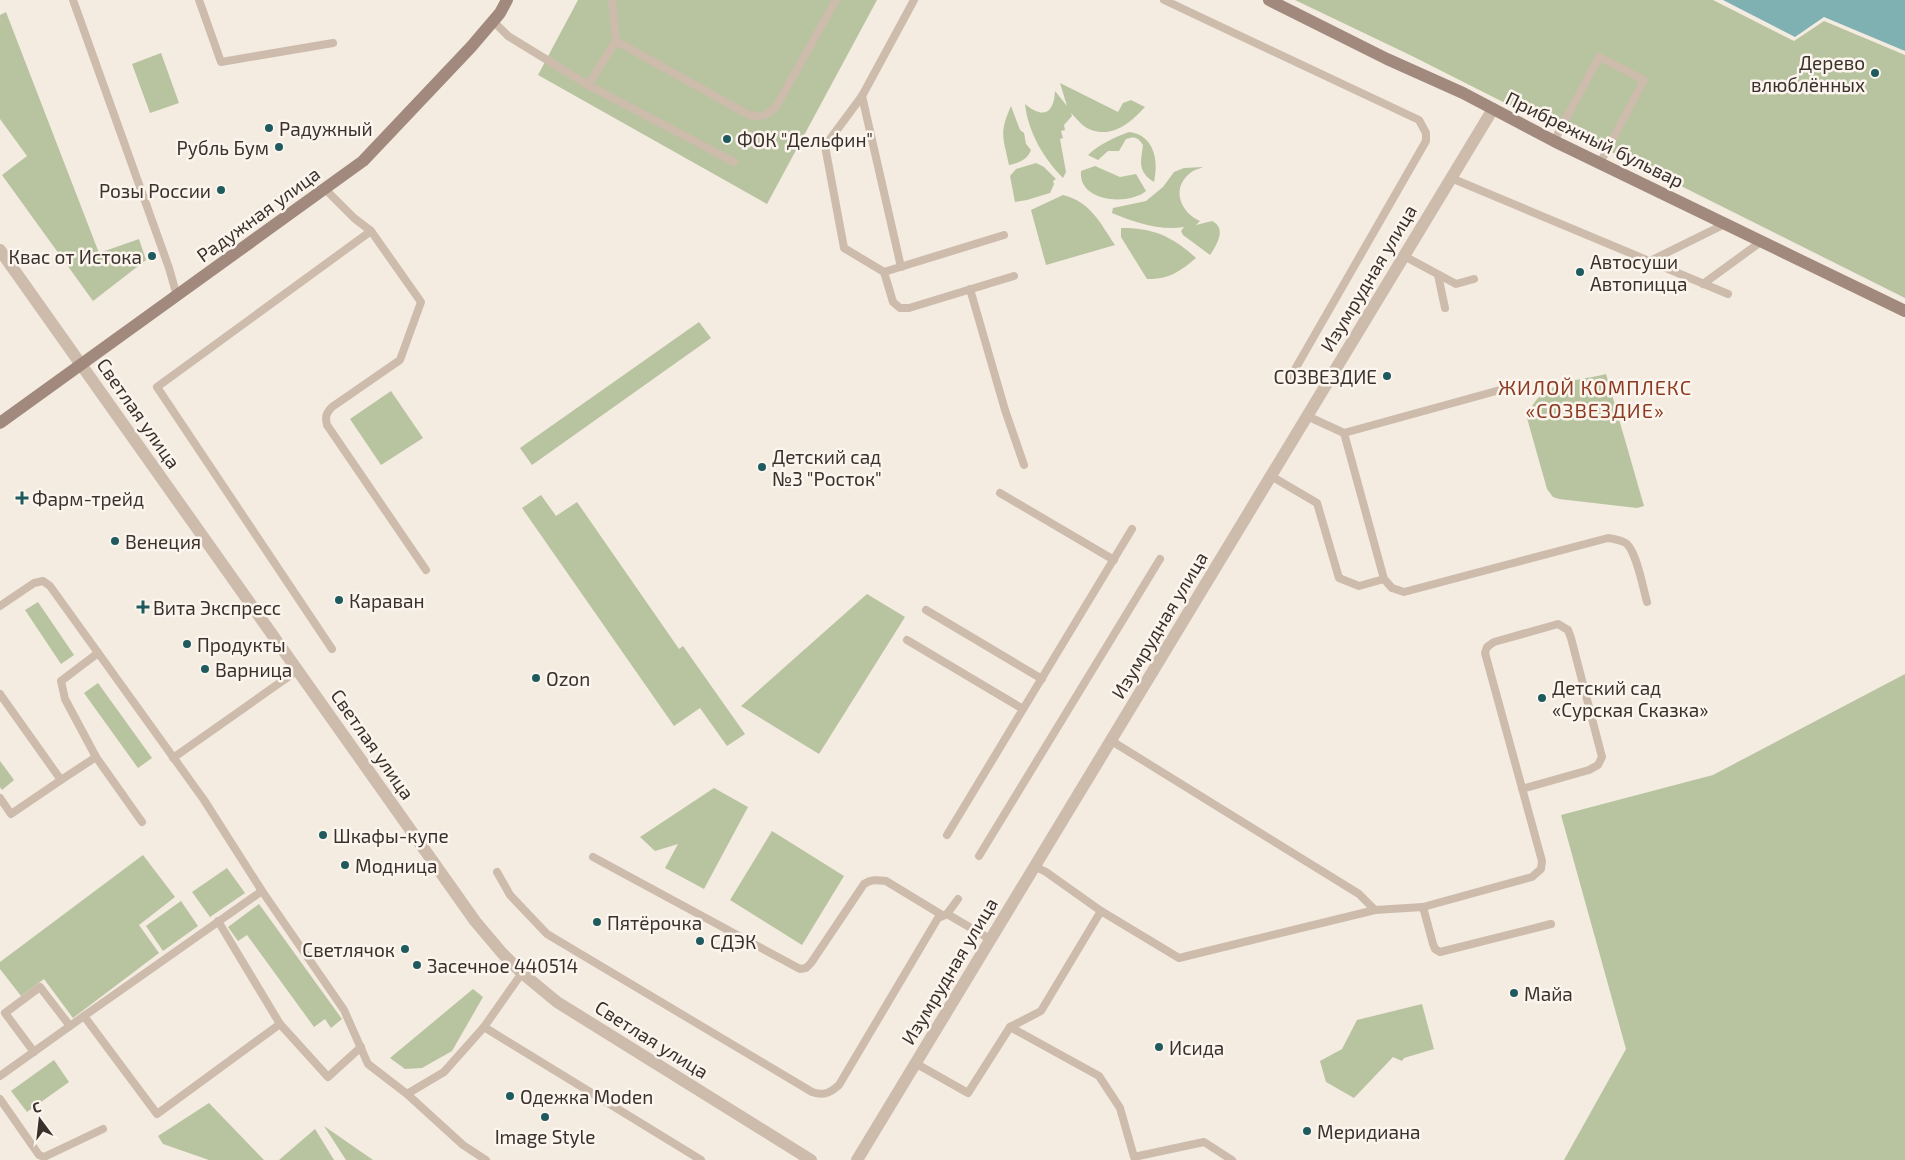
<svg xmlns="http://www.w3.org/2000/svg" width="1905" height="1160" viewBox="0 0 1905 1160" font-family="'Exo 2',sans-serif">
  <rect width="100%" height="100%" fill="#f4ebe1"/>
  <!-- green -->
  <g fill="#b8c4a0">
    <polygon points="578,0 877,0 767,204 538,75"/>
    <polygon points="1295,0 1713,0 1794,41 1824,21 1905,55 1905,298 1633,162 1503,102 1412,56"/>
    <polygon points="6,12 99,253 139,239 146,260 93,301 2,175 27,156 0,119 0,15"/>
    <polygon points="161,53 179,103 150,113 132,64"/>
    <path d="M1060 83 1118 112 1123 103 1131 100 1145 107C1130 123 1112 139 1089 129 1082 126 1076 118 1071 113L1072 116 1064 125 1065 130 1061 131 1063 138 1060 139 1066 172 1063 178C1044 159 1028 132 1025 104 1043 119 1054 114 1055 91L1067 106Z"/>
    <path d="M1011 106 1020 130 1024 133 1026 144 1031 150C1027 160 1019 163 1009 165 1003 137 999 133 1011 106Z"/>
    <path d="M1129 132C1154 135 1159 160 1154 182 1137 171 1141 162 1143 145 1138 137 1134 136 1126 139L1119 151H1108L1098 160 1088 155C1100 144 1113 138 1129 132Z"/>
    <polygon points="1036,163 1044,167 1056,179 1053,181 1054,184 1050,193 1027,200 1015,202 1010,176 1016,169"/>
    <path d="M1095 166 1120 177 1136 174 1146 191C1128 206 1078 202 1081 171Z"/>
    <path d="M1203 167C1199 169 1193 170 1189 174 1171 189 1181 213 1200 221L1196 225 1212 221C1227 228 1217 245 1210 255L1183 235 1181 231 1184 227C1160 231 1133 222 1112 213L1113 208 1146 201 1163 187 1174 172 1184 168Z"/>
    <path d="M1063 195C1091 202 1100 223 1115 245L1046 265 1031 210Z"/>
    <path d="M1121 228C1153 228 1172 236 1196 258 1179 272 1170 279 1147 279L1121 237Z"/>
    <polygon points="699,322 711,338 532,465 520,448"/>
    <path d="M1606 374 1644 506 1637 508 1559 499 1553 497 1547 489 1527 418C1539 380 1573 382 1606 374Z"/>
    <polygon points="391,391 423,438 381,465 350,419"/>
    <polygon points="541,495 556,516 577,502 679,649 683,646 745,734 727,746 700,708 674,726 522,508"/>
    <polygon points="867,594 905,617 819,754 741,706"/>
    <polygon points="38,602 74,655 61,664 25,610"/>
    <polygon points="1905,674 1905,1160 1564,1160 1626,1049 1561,815 1713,775"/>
    <polygon points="98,683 152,758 138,768 84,693"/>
    <polygon points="0,761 14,780 2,790 0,787"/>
    <polygon points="714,788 748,807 704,889 665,868 678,844 655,851 640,837"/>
    <polygon points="772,831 844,876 802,945 730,900"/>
    <polygon points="143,855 175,897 139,925 159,953 73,1018 44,979 21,996 0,969 0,962"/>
    <polygon points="227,868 245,893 210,917 192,892"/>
    <polygon points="181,901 198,926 163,951 146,926"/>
    <polygon points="259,904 342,1019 331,1028 325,1019 314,1027 247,935 238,941 228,927"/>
    <polygon points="473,989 483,997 452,1051 422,1068 405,1069 390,1058"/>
    <polygon points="1422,1004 1434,1049 1404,1058 1402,1061 1393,1057 1354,1098 1326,1082 1320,1061 1342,1049 1357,1020"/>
    <polygon points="54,1060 69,1082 27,1112 11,1091"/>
    <polygon points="209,1103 264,1160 209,1160 163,1144 158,1136"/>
    <polygon points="324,1126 373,1160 346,1160"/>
    <polygon points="315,1129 334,1160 279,1160"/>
  </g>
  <!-- water -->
  <polygon fill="#7fb0b2" points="1723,0 1905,0 1905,51 1824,17 1795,37"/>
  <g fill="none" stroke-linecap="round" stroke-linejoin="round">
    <!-- service -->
    <g stroke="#cdbbac" stroke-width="8">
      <polyline points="73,0 169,268 177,296"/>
      <polyline points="199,0 221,62 333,43"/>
      <polyline points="1164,0 1419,120 1426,133 1426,141 1290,378"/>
      <polyline points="493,21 508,36 588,85 734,162"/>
      <path d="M616 41 749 115C763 118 768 115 777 105L836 0"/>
      <polyline points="588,85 616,41 612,0"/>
      <polyline points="862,96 901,267"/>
      <polyline points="1554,141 1599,57 1644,80 1600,163"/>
      <polyline points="1451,178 1728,294"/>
      <path d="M325 189 354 218 371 231 421 302 400 360 332 407C326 413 325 417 327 425L426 570"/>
      <polyline points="1004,235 884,272 893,302 900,308 909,308 1014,276"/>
      <polyline points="1404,256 1456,284 1474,279"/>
      <polyline points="1650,261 1725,224"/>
      <polyline points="884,272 844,248 825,146 862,96 914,0"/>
      <polyline points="1438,275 1445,308"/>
      <polyline points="1703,284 1762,241"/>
      <polyline points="970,289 1005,410 1024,465"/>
      <polyline points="1307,416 1344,433 1500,390"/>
      <polyline points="1271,476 1317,503 1339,578 1359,586 1384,579 1344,433"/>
      <polyline points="1000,493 1114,560"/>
      <path d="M1384 579 1392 588 1404 592 1608 538C1615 539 1622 540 1627 544 1637 554 1643 588 1647 602"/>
      <polyline points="0,606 34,583 43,581 50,586 204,800 262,891 344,1010 368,1064 407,1094 463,1145 486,1160"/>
      <polyline points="926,610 1042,679"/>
      <polyline points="907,640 1023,709"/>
      <polyline points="332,649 157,387 371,231"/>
      <polyline points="0,694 61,780 11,814 0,798"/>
      <polyline points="1110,740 1359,894 1375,910 1423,907 1532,877 1541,869 1542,861 1485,653 1487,647 1494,642 1558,624 1568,630 1571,638 1602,757 1598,765 1589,770 1522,789"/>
      <polyline points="96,757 142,822"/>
      <polyline points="173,758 298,670"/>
      <polyline points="61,780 96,757 65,699 61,681 98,653"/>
      <polyline points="947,835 1132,529"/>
      <polyline points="979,856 1160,559"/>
      <path d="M593 857 800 969 806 968 811 963 864 884C872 879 877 880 886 881L942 915"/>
      <polyline points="1034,866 1046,872 1101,911 1179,958 1375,910"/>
      <path d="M497 872 510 895 547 934 812 1092C824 1096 830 1093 839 1085L938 918 947 914 990 939"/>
      <polyline points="1423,907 1433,944 1435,949 1440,952 1551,924"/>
      <polyline points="1101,911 1041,1011 1010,1027 1099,1076 1120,1108 1134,1157 1204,1142 1232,1160"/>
      <polyline points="947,914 958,899"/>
      <polyline points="218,921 280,1024 157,1114 84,1016 262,891"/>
      <polyline points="280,1024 328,1077 361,1047"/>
      <polyline points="484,1027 701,1160"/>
      <polyline points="34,1052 5,1013 40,987 70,1026"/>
      <polyline points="915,1063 968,1093 1010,1027"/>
      <polyline points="0,1076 84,1016"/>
      <polyline points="407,1094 444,1072 484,1027 522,973"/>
      <polyline points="0,1099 39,1155 44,1157 103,1129"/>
    </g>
    <!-- minor -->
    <g stroke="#cdbbac" stroke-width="12">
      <polyline points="0,250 475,921 502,953 522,973 557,1002 811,1160"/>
      <polyline points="857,1160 1493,109"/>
    </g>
    <!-- secondary -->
    <g stroke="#a18a7d" stroke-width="12">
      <polyline points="1269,0 1387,59 1463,93 1554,141 1905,311"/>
      <polyline points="0,423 363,161 471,47 500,13 507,0"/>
    </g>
  </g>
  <!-- markers -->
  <g fill="#1f5a5e" stroke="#fbf5ee" stroke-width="2">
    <circle cx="1875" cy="73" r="5"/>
    <circle cx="269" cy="128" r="5"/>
    <circle cx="727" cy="139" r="5"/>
    <circle cx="279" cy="147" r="5"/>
    <circle cx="221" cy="190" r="5"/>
    <circle cx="152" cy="256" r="5"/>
    <circle cx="1580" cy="272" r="5"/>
    <circle cx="1387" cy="376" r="5"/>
    <circle cx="762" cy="467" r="5"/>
    <path d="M19.5 490.5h5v5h5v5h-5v5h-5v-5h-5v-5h5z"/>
    <circle cx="115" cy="541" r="5"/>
    <circle cx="339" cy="600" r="5"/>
    <path d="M140.5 599.5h5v5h5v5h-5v5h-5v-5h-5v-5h5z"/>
    <circle cx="187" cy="644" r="5"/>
    <circle cx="205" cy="669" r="5"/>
    <circle cx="536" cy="678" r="5"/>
    <circle cx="1542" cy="698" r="5"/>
    <circle cx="323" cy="835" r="5"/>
    <circle cx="345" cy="865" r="5"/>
    <circle cx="597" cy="922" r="5"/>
    <circle cx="700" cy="941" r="5"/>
    <circle cx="405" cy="949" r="5"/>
    <circle cx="417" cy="965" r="5"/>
    <circle cx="1514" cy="993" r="5"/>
    <circle cx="1159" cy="1047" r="5"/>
    <circle cx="510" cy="1096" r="5"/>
    <circle cx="545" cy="1117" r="5"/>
    <circle cx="1307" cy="1131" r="5"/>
  </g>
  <g text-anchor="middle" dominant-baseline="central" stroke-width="5" stroke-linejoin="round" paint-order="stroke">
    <!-- poi labels -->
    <g font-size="19" fill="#3b302b" stroke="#fbf5ee" text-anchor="start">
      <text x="1865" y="62" text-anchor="end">Дерево<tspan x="1865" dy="22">влюблённых</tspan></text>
      <text x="279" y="128">Радужный</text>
      <text x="737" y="139">ФОК "Дельфин"</text>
      <text x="269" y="147" text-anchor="end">Рубль Бум</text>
      <text x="211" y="190" text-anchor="end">Розы России</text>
      <text x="142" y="256" text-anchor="end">Квас от Истока</text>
      <text x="1590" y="261">Автосуши<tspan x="1590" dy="22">Автопицца</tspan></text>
      <text x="1377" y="376" text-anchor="end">СОЗВЕЗДИЕ</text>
      <text x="772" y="456">Детский сад<tspan x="772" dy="22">№3 "Росток"</tspan></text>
      <text x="32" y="498">Фарм-трейд</text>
      <text x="125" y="541">Венеция</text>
      <text x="349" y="600">Караван</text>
      <text x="153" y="607">Вита Экспресс</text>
      <text x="197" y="644">Продукты</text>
      <text x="215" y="669">Варница</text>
      <text x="546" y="678">Ozon</text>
      <text x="1552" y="687">Детский сад<tspan x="1552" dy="22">«Сурская Сказка»</tspan></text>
      <text x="333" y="835">Шкафы-купе</text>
      <text x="355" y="865">Модница</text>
      <text x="607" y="922">Пятёрочка</text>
      <text x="710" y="941">СДЭК</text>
      <text x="395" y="949" text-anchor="end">Светлячок</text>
      <text x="427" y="965">Засечное 440514</text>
      <text x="1524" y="993">Майа</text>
      <text x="1169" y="1047">Исида</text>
      <text x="520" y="1096">Одежка Moden</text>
      <text x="1317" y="1131">Меридиана</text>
      <text x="545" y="1136" text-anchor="middle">Image Style</text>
    </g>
    <!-- street labels -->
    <g font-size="19" fill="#3b302b" stroke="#fbf5ee">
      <text transform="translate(1595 139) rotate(26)">Прибрежный бульвар</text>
      <text transform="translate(258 214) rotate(-36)">Радужная улица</text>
      <text transform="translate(1368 278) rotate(-59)">Изумрудная улица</text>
      <text transform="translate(139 413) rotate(55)">Светлая улица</text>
      <text transform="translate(1159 625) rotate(-59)">Изумрудная улица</text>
      <text transform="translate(373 744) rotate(55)">Светлая улица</text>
      <text transform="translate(949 971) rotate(-59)">Изумрудная улица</text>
      <text transform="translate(652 1039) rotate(32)">Светлая улица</text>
    </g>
    <!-- neighbourhood labels -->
    <g font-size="20" letter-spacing="1" fill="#8c3b22" stroke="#fbf5ee">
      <text x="1595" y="387">ЖИЛОЙ КОМПЛЕКС<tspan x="1595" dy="23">«СОЗВЕЗДИЕ»</tspan></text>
    </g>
  </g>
  <!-- north arrow -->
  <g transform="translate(40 1120) rotate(345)" stroke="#fbf5ee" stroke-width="4" paint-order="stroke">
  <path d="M0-4L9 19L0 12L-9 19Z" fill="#3b302b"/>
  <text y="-8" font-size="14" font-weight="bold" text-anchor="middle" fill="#3b302b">С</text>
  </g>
</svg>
